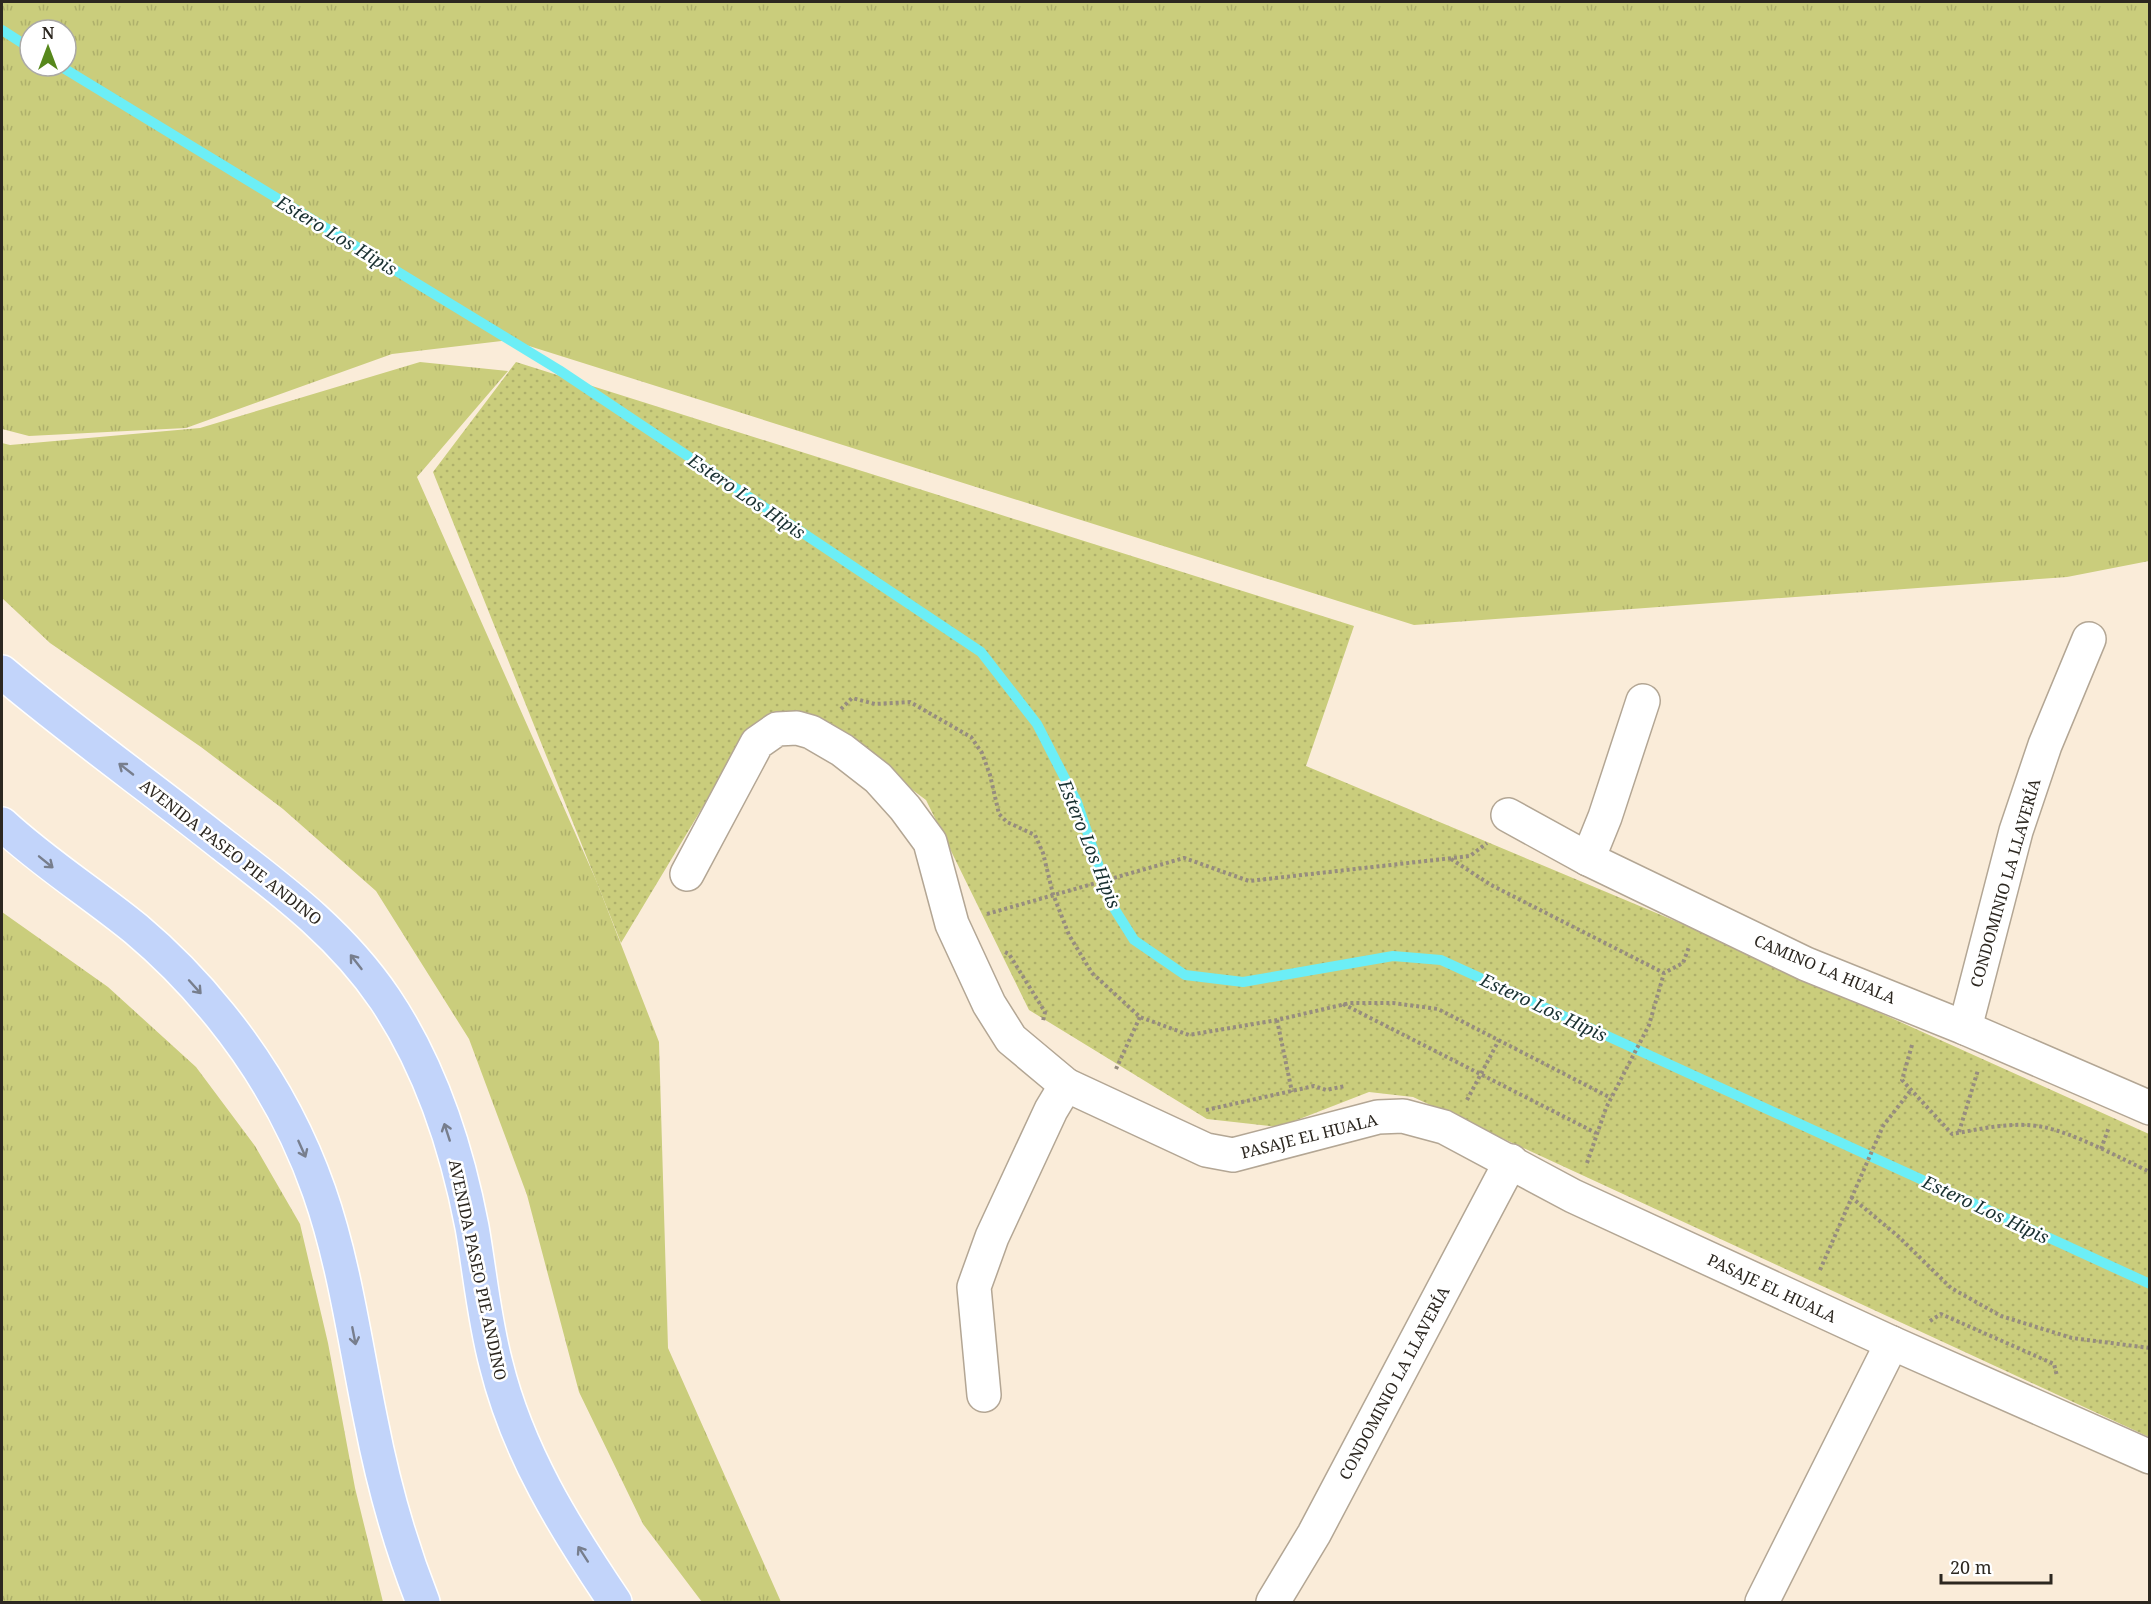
<svg xmlns="http://www.w3.org/2000/svg" width="2151" height="1604" viewBox="0 0 2151 1604" font-family="'Noto Serif',serif">
  <defs>
    <pattern id="grass-tufts" width="24" height="20" patternUnits="userSpaceOnUse" patternTransform="scale(1.5)"><rect width="24" height="20" fill="#cacd7c"/><path d="M3 7l-1-3M5 7V3M7 7l1-3M15 17l-1-3M17 17v-4M19 17l1-3" fill="none" stroke="#aeb06b"/></pattern>
    <pattern id="park-dots" width="8" height="8" patternUnits="userSpaceOnUse" patternTransform="scale(1.5)"><rect width="8" height="8" fill="#cacd7c"/><path d="M2 2h.1M6 6h.1" fill="none" stroke="#aeb06b" stroke-width="1.8" stroke-linecap="round"/></pattern>
  </defs>
  <rect width="100%" height="100%" fill="#faecd9"/>
  <!-- grass -->
  <g fill="url(#grass-tufts)" fill-rule="evenodd">
    <path d="M2 2H2149V561L2067 577 1414 625 510 340 392 354 186 428 29 436 2 429ZM30 30H66V66H30Z"/>
    <polygon points="420,362 508,371 417,477 596,880 659,1042 668,1348 781,1602 702,1602 643,1524 579,1392 527,1195 469,1039 376,891 283,809 201,747 50,643 2,598 2,443 10,445 200,428"/>
    <polygon points="2,912 108,987 196,1067 255,1146 300,1224 328,1343 355,1488 383,1602 2,1602"/>
  </g>
  <!-- park -->
  <polygon fill="url(#park-dots)" points="516,362 1354,626 1306,766 1685,925 2149,1134 2149,1437 1413,1097 1369,1092 1279,1127 1207,1119 1029,1010 926,800 815,717 743,740 621,943 433,472"/>
  <g fill="none" stroke-linecap="round" stroke-linejoin="round">
    <!-- stream -->
    <g stroke="#6ceef6" stroke-width="10">
      <polyline points="2,30 30,48"/>
      <polyline points="60,66 559,370 981,652 1037,724 1077,802 1112,905 1134,940 1185,975 1243,982 1393,956 1441,960 2150,1284"/>
    </g>
    <!-- minor casing -->
    <g stroke="#b3a694" stroke-width="36">
      <g id="minor">
        <polyline points="1508,815 1588,859 1806,964 1965,1028 2150,1108"/>
        <polyline points="1588,859 1605,817 1643,701"/>
        <polyline points="687,874 757,743 777,729 797,728 811,732 842,750 878,778 905,808 930,842 952,924 989,1004 1011,1039 1066,1085 1206,1150 1233,1155 1378,1117 1403,1116 1444,1127 1573,1196 1892,1343 2150,1457"/>
        <polyline points="1965,1028 2016,831 2045,745 2089,639"/>
        <polyline points="984,1395 974,1287 992,1237 1051,1110 1066,1085"/>
        <polyline points="1273,1602 1314,1534 1511,1161"/>
        <polyline points="1762,1602 1892,1343"/>
      </g>
    </g>
    <!-- major casing -->
    <g stroke="#fff" stroke-width="36">
      <g id="major">
        <path d="M2 672C73 732 149 786 222 844 283 891 341 934 385 999 430 1066 457 1149 472 1227 480 1273 484 1319 496 1364 518 1453 565 1528 615 1602"/>
        <path d="M2 824C44 863 92 893 136 929 167 955 195 984 220 1015 262 1067 297 1128 319 1191 345 1265 355 1344 371 1421 383 1483 400 1544 423 1602"/>
      </g>
    </g>
    <!-- path -->
    <g stroke="#968c7f" stroke-width="4" stroke-dasharray="3 3" stroke-linecap="butt">
      <polyline points="841,709 852,698 875,704 910,702 971,737 982,753 990,775 999,814 1007,822 1035,835 1043,853 1053,894 1069,935 1092,973 1140,1017 1189,1035 1277,1020 1350,1003 1393,1003 1438,1009 1611,1098"/>
      <polyline points="1451,859 1491,885 1664,973"/>
      <polyline points="987,914 1184,858 1249,881 1470,856 1487,843"/>
      <polyline points="1005,952 1009,954 1045,1012 1043,1021"/>
      <polyline points="1343,1004 1596,1133"/>
      <polyline points="1277,1020 1292,1092"/>
      <path d="M1912 1045 1902 1080 1952 1134C1981 1129 2013 1121 2043 1127 2074 1133 2120 1158 2150 1172"/>
      <polyline points="1116,1069 1140,1017"/>
      <polyline points="1467,1100 1499,1040"/>
      <polyline points="1206,1110 1314,1086 1326,1090 1345,1086"/>
      <polyline points="1959,1132 1978,1070"/>
      <polyline points="2101,1149 2109,1127"/>
      <polyline points="1587,1163 1606,1108 1649,1025 1664,973 1683,963 1689,947"/>
      <polyline points="1851,1197 1899,1237 1951,1288 2001,1316 2072,1338 2150,1348"/>
      <polyline points="1820,1270 1883,1126 1911,1090"/>
      <polyline points="1930,1321 1941,1314 2054,1364 2057,1376"/>
    </g>
    <!-- minor -->
    <use href="#minor" stroke="#fff" stroke-width="33"/>
    <!-- major -->
    <use href="#major" stroke="#c2d4fa" stroke-width="33"/>
  </g>
  <!-- one-way arrows -->
  <defs><path id="oneway-shaft" d="M-6 0H5M1.5-3L5.5 0L1.5 3" fill="none" stroke-width="1.6" stroke-linecap="round" stroke-linejoin="round" transform="scale(1.5)"/></defs>
  <g stroke="#777e8d">
    <use href="#oneway-shaft" transform="translate(126 769) rotate(-142)"/>
    <use href="#oneway-shaft" transform="translate(46 862) rotate(39)"/>
    <use href="#oneway-shaft" transform="translate(356 962) rotate(-128)"/>
    <use href="#oneway-shaft" transform="translate(195 987) rotate(48)"/>
    <use href="#oneway-shaft" transform="translate(447 1132) rotate(-108)"/>
    <use href="#oneway-shaft" transform="translate(302 1149) rotate(66)"/>
    <use href="#oneway-shaft" transform="translate(354 1336) rotate(79)"/>
    <use href="#oneway-shaft" transform="translate(583 1554) rotate(-123)"/>
  </g>
  <g text-anchor="middle" dominant-baseline="central" stroke-width="5" stroke-linejoin="round" paint-order="stroke">
    <!-- street labels -->
    <g font-size="16" fill="#2c2720" stroke="#fff">
      <text transform="translate(231 852) rotate(38)">AVENIDA PASEO PIE ANDINO</text>
      <text transform="translate(2005 883) rotate(-74)">CONDOMINIO LA LLAVERÍA</text>
      <text transform="translate(1825 969) rotate(23)">CAMINO LA HUALA</text>
      <text transform="translate(1309 1136) rotate(-14)">PASAJE EL HUALA</text>
      <text transform="translate(478 1270) rotate(78)">AVENIDA PASEO PIE ANDINO</text>
      <text transform="translate(1772 1288) rotate(25)">PASAJE EL HUALA</text>
      <text transform="translate(1394 1383) rotate(-62)">CONDOMINIO LA LLAVERÍA</text>
    </g>
    <!-- water labels -->
    <g font-size="18" font-style="italic" fill="#193031" stroke="#fff">
      <text transform="translate(337 235) rotate(31)">Estero Los Hipis</text>
      <text transform="translate(747 496) rotate(34)">Estero Los Hipis</text>
      <text transform="translate(1090 844) rotate(68)">Estero Los Hipis</text>
      <text transform="translate(1544 1007) rotate(25)">Estero Los Hipis</text>
      <text transform="translate(1986 1209) rotate(25)">Estero Los Hipis</text>
    </g>
  </g>
  <!-- border -->
  <rect width="2151" height="1604" fill="none" stroke="#2c2720" stroke-width="6"/>
  <!-- north arrow -->
  <g transform="translate(48 48)"><circle r="28" fill="#ffffff" stroke="#aba9a6" stroke-width="1.5"/>
  <path d="M0-4.5L10 22L0 15L-10 22Z" fill="#57881c"/>
  <text y="-9" font-size="16" font-weight="bold" text-anchor="middle" fill="#2c2720">N</text>
  </g>
  <!-- scale -->
  <path d="M1941 1574v9h110v-9" fill="none" stroke="#2c2720" stroke-width="3"/>
  <text x="1950" y="1574" font-size="18" fill="#2c2720" stroke="#ffffff" stroke-width="4.5" paint-order="stroke">20 m</text>
</svg>
